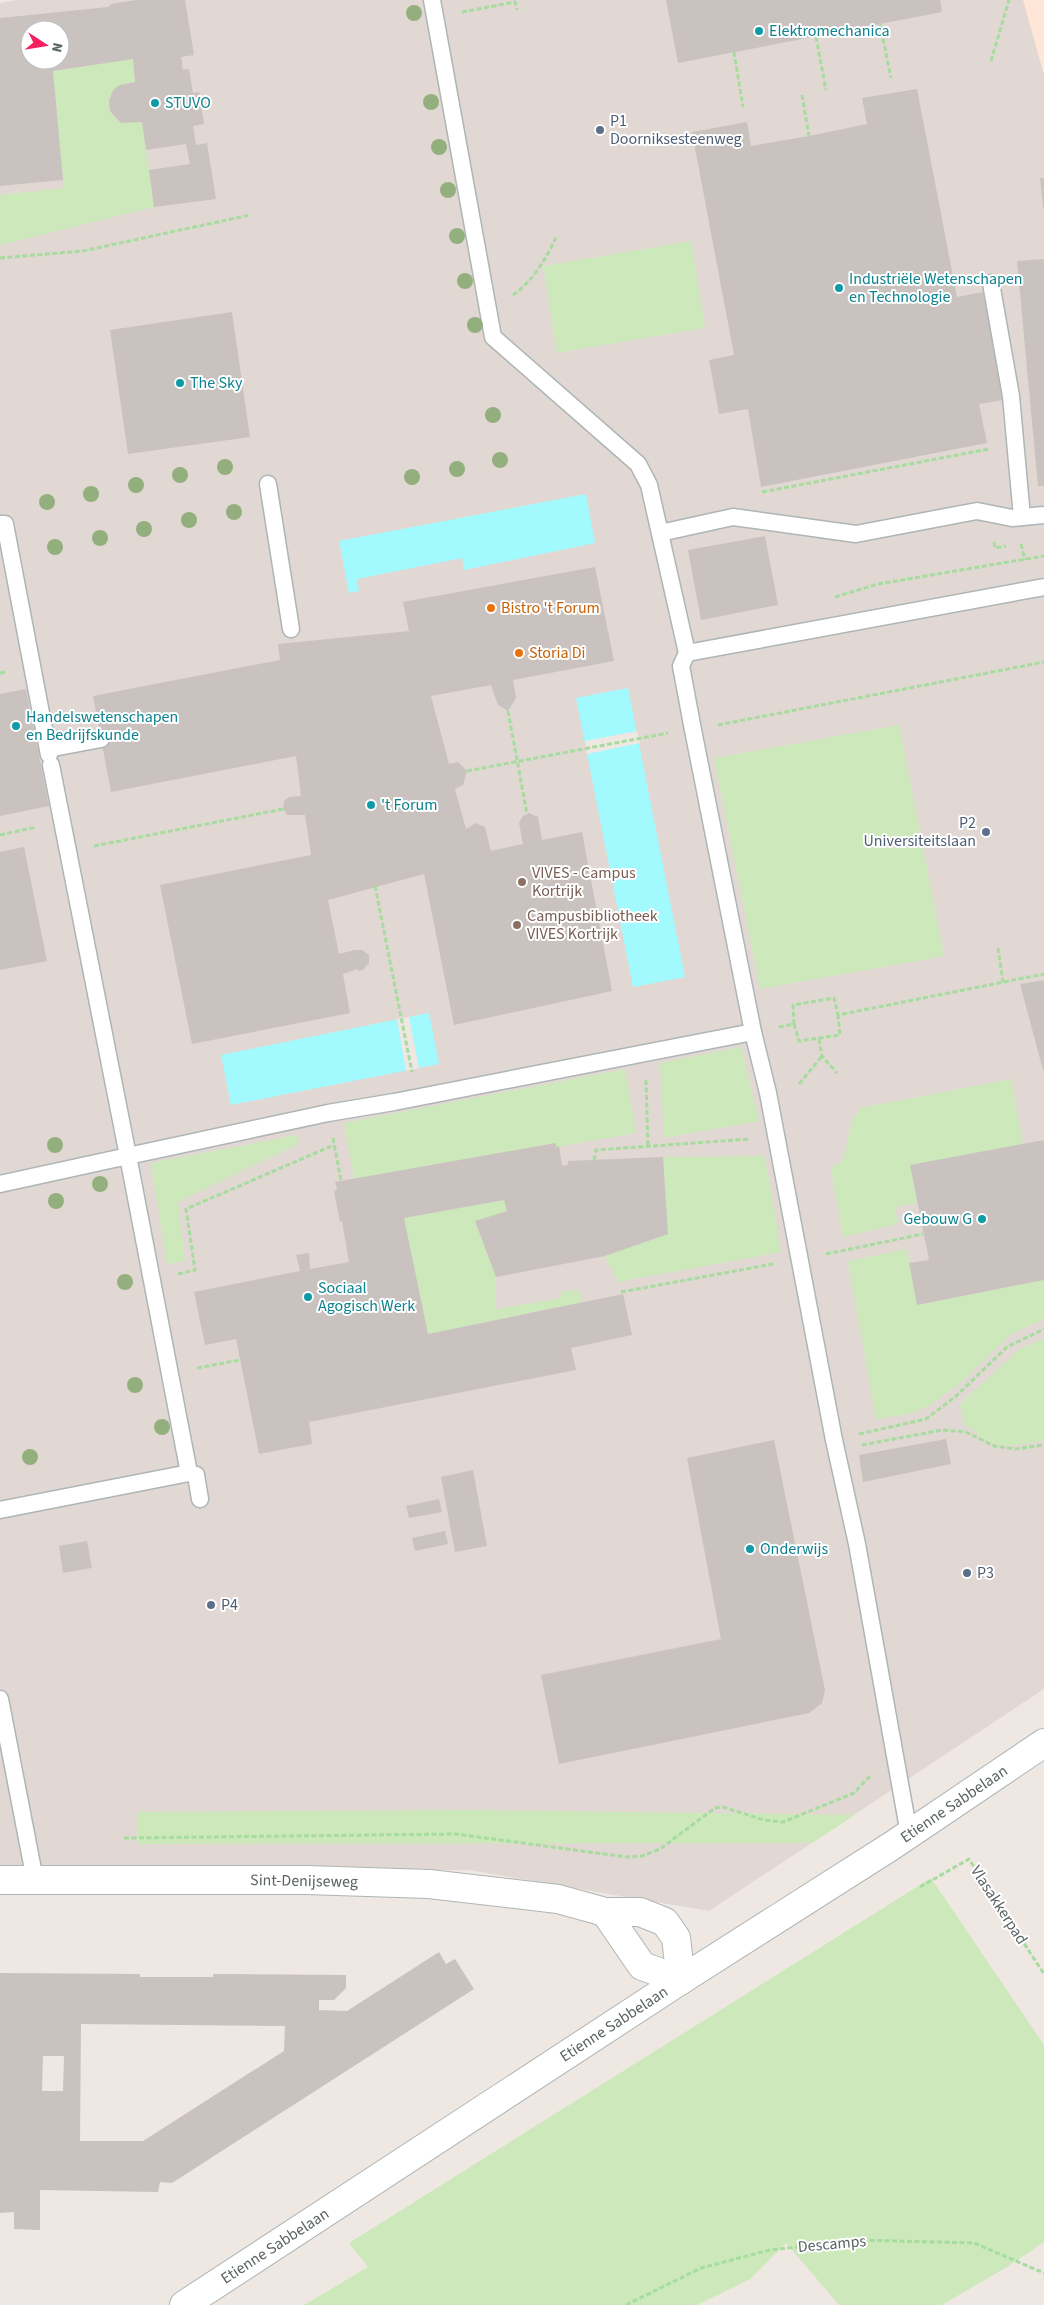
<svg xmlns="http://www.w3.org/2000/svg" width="1044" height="2305" viewBox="0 0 1044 2305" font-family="'Source Sans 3',sans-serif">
  <rect width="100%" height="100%" fill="#efe7e2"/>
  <!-- commercial -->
  <polygon fill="#ffe6d7" points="1023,0 1044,0 1044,75"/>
  <!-- education -->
  <path fill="#e1d8d3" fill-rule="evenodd" d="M18 0H1023L1044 75V1689L709 1911 469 1870 0 1872V3ZM30 30H60V60H30Z"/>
  <!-- green -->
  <g fill="#cde9bc">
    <path d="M133 59 135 82C110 84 97 106 121 123L142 122 154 207 0 245V195L64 188 53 71Z"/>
    <polygon points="691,241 705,328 557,353 543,266"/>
    <polygon points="899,725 944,956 760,989 714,758"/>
    <polygon points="741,1047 759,1121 664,1138 660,1063"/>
    <polygon points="625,1069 636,1133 556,1147 555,1143 354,1179 344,1123"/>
    <polygon points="1011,1079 1023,1144 910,1165 917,1203 895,1207 898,1224 843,1237 831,1169 843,1160 852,1121 860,1108"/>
    <polygon points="297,1135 298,1144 178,1202 185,1261 167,1264 151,1163"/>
    <polygon points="765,1156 781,1252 618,1282 605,1256 668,1234 663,1157"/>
    <polygon points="504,1200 507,1211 475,1222 496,1277 496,1309 561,1298 561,1292 579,1290 583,1302 428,1334 404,1218"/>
    <polygon points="907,1249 917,1305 1044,1280 1044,1319 1011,1334 960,1383 933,1403 913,1413 876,1419 848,1261"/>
    <path d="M1044 1338V1440C1024 1444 999 1451 981 1437 974 1432 974 1428 965 1426L960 1404 1020 1349Z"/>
    <polygon points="463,1810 855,1815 812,1843 138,1844 138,1812"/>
    <polygon points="931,1878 1044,2045 1044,2242 1007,2267 942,2305 839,2305 786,2243 750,2279 697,2305 304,2305 368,2267 349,2243"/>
  </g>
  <!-- water -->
  <g fill="#a2faff">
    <polygon points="586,494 595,543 464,570 462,558 357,579 359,591 349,593 339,541"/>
    <polygon points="628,688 685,977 633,987 576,698"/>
    <polygon points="429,1013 439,1064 231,1105 221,1055"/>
  </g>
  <!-- pier -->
  <g fill="#efe7e2">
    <polygon points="637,731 640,743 587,754 585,741"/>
    <polygon points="409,1017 419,1068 406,1071 397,1019"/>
  </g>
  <!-- building -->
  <g fill="#cac2bf" fill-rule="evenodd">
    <path d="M136 0H185L194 55 181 57 183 70 189 69 193 93 199 92 204 124 193 126 196 145 207 143 216 199 154 207 149 170 190 164 186 144 146 150 142 122 121 123 110 111 109 101 113 90 120 85 135 82 133 59 53 71 63 180 0 186V18L108 7 111 4ZM30 30H60V60H30Z"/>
    <polygon points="666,0 940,0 942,12 678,63"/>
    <polygon points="917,89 957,297 983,292 1004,400 979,404 987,443 761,487 748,409 719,414 709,360 734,355 692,132 747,122 751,146 809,136 867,124 862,98"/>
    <polygon points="1040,178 1044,178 1044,208 1043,208"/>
    <polygon points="1044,259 1044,486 1038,486 1017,261"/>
    <polygon points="232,312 250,437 128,454 110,330"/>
    <polygon points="765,536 778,605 701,620 688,550"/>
    <polygon points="595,567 614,661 513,680 516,698 508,711 498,705 491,685 431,696 449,764 458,762 467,771 463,785 455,789 466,829 476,823 485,827 491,851 523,844 519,823 523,816 529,813 538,817 542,840 582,832 612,991 454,1025 424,874 328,900 339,954 355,950 362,950 369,955 369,963 363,970 358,971 357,969 343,974 350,1013 192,1044 160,885 311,855 305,815 287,815 283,809 284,801 289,797 301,796 296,756 111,792 93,696 280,660 278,644 409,631 403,602"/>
    <polygon points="26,689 49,806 0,816 0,694"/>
    <polygon points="24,847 47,961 0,970 0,852"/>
    <polygon points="1044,980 1044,1070 1043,1070 1020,984"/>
    <polygon points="1044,1140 1044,1280 917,1305 909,1263 929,1260 910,1165"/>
    <polygon points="556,1143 556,1147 559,1146 562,1166 568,1165 568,1161 663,1157 668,1234 605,1256 496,1277 475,1221 507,1211 504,1200 404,1218 428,1334 623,1294 632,1335 571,1348 576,1370 309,1422 312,1444 259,1454 236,1339 205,1345 194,1292 300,1271 296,1255 309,1253 310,1269 349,1262 342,1221 340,1222 334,1191 337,1190 335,1182"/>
    <polygon points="946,1439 951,1464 863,1482 859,1455"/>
    <polygon points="774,1440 825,1690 822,1703 809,1713 559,1764 541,1675 721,1639 687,1458"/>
    <polygon points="473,1470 487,1546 455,1552 441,1477"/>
    <polygon points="439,1499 442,1512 409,1518 406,1506"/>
    <polygon points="445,1531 448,1544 415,1551 412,1538"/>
    <polygon points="87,1541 92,1568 63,1573 59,1546"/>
    <path d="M439 1952 446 1964 455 1959 474 1989 172 2183 160 2182 158 2192 40 2190V2230L14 2229V2212L0 2213V1973L140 1974V1977H213V1974L346 1975V1988L334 2000H319V2010L347 2011ZM81 2024 285 2026 284 2051 143 2141H80ZM43 2056H64L63 2091H42Z"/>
  </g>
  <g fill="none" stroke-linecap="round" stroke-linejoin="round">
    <!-- lane casing -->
    <g stroke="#aeb5b6" stroke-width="19">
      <g id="lane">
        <polyline points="432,0 493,337 638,464 649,485 687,653 681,666 693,730 753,1032 768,1093 834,1440 857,1544 909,1834"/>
        <polyline points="991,283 1011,396 1022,517"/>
        <polyline points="268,484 291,629"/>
        <polyline points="0,524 5,524 49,755"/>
        <polyline points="660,533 733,517 856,534 977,511 1012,518 1044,515"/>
        <polyline points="687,653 1044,587"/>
        <polyline points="48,749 101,739"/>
        <polyline points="51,765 128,1156 328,1113 394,1102 753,1032"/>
        <polyline points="0,1184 128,1156 189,1473 196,1475 200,1499"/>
        <polyline points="0,1510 189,1473"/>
        <polyline points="0,1699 35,1880"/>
      </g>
    </g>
    <!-- street casing -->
    <g stroke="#aeb5b6" stroke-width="30">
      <g id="street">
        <polyline points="0,1880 306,1880 429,1884 558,1899 605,1912 640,1912 665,1922 676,1938 681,1980"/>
        <polyline points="605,1912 642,1966 681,1980"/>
        <polyline points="184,2305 681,1980 893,1845 1044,1743"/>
      </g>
    </g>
    <!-- path -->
    <g stroke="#a6dc9e" stroke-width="3" stroke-dasharray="5 2.5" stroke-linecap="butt">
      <polyline points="462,12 515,2 517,10"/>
      <polyline points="880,24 891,78"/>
      <polyline points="816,37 826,90"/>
      <polyline points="734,52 743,107"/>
      <polyline points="991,61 1009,0"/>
      <polyline points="802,95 809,136"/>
      <polyline points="0,258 83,251 250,215"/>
      <path d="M513 295C532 282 547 258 556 237"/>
      <polyline points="762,492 989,449"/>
      <polyline points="994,542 995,548 1006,546"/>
      <polyline points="1021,544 1025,560"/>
      <polyline points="835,597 878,584 1044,556"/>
      <polyline points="0,673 7,672"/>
      <polyline points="508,711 527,814"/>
      <polyline points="718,725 1044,662"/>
      <polyline points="467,771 668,733"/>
      <polyline points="0,835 36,827"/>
      <polyline points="94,846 283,809"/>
      <polyline points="375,886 412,1072"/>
      <polyline points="998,948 1003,982"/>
      <polyline points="794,1024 799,1041 840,1035 838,1015"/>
      <polyline points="779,1027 794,1024 793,1005 834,998 838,1015 1044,974"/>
      <polyline points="819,1039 822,1056 837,1073"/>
      <polyline points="646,1080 648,1148"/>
      <polyline points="799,1084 822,1056"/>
      <polyline points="333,1138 341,1181"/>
      <polyline points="594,1160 596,1150 750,1139"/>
      <polyline points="826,1254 923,1234"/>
      <polyline points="178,1274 195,1270 186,1209 334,1145"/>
      <polyline points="621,1292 773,1264"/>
      <polyline points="197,1368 240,1360"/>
      <polyline points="859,1434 926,1419 955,1397 1007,1347 1044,1329"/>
      <polyline points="862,1445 942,1430 966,1432 994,1446 1015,1449 1044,1445"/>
      <polyline points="124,1838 456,1834 627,1857 642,1856 660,1849 715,1808 723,1807 764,1820 783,1822 854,1793 871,1775"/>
      <polyline points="920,1887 969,1859 1044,1974"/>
      <polyline points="626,2305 701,2268 770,2250 859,2240 974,2243 1044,2273"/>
    </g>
    <!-- lane -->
    <use href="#lane" stroke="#fff" stroke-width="16"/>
    <!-- street -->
    <use href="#street" stroke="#fff" stroke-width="28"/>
  </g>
  <!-- trees -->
  <g fill="#94af7e">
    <circle cx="414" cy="13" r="8"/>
    <circle cx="431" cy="102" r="8"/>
    <circle cx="439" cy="147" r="8"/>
    <circle cx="448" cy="190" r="8"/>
    <circle cx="457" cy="236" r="8"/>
    <circle cx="465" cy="281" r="8"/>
    <circle cx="475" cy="325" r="8"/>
    <circle cx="493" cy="415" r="8"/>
    <circle cx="500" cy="460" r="8"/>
    <circle cx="225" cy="467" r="8"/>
    <circle cx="457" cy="469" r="8"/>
    <circle cx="180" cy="475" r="8"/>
    <circle cx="412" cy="477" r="8"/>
    <circle cx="136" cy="485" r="8"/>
    <circle cx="91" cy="494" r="8"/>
    <circle cx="47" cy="502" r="8"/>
    <circle cx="234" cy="512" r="8"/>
    <circle cx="189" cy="520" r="8"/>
    <circle cx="144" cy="529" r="8"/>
    <circle cx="100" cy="538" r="8"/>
    <circle cx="55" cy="547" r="8"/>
    <circle cx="55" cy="1145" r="8"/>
    <circle cx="100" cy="1184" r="8"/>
    <circle cx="56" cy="1201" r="8"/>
    <circle cx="125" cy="1282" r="8"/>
    <circle cx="135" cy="1385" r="8"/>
    <circle cx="162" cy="1427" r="8"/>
    <circle cx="30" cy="1457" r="8"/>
  </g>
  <!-- markers -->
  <g fill="#0f9aa8" stroke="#fff" stroke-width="2">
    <circle cx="759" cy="31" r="5"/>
    <circle cx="155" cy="103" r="5"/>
    <circle cx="839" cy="288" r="5"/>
    <circle cx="180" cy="383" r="5"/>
    <circle cx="16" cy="726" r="5"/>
    <circle cx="371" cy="805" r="5"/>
    <circle cx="982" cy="1219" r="5"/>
    <circle cx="308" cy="1297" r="5"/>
    <circle cx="750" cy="1549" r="5"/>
  </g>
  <g fill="#5c6f8a" stroke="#fff" stroke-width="2">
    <circle cx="600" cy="130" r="5"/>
    <circle cx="986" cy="832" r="5"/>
    <circle cx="967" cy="1573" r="5"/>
    <circle cx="211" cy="1605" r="5"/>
  </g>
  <g fill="#e8710a" stroke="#fff" stroke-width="2">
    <circle cx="491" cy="608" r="5"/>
    <circle cx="519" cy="653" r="5"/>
  </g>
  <g fill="#8d6e63" stroke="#fff" stroke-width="2">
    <circle cx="522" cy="882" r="5"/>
    <circle cx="517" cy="925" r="5"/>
  </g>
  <g text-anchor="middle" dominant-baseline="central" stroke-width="4" stroke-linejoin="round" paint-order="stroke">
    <!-- culture labels -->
    <g font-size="16" fill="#0d838f" stroke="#fff" text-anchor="start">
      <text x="769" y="31">Elektromechanica</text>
      <text x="165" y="103">STUVO</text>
      <text x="849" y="279">Industriële Wetenschapen<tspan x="849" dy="18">en Technologie</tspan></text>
      <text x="190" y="383">The Sky</text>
      <text x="26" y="717">Handelswetenschapen<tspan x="26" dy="18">en Bedrijfskunde</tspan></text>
      <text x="381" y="805">'t Forum</text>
      <text x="972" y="1219" text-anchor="end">Gebouw G</text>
      <text x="318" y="1288">Sociaal<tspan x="318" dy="18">Agogisch Werk</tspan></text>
      <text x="760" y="1549">Onderwijs</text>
    </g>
    <!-- service labels -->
    <g font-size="16" fill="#4e5e75" stroke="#fff" text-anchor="start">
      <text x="610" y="121">P1<tspan x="610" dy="18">Doorniksesteenweg</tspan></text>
      <text x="976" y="823" text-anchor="end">P2<tspan x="976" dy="18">Universiteitslaan</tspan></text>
      <text x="977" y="1573">P3</text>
      <text x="221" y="1605">P4</text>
    </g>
    <!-- food labels -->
    <g font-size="16" fill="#c56008" stroke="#fff" text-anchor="start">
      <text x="501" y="608">Bistro 't Forum</text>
      <text x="529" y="653">Storia Di</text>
    </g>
    <!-- education labels -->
    <g font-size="16" fill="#785e54" stroke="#fff" text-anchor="start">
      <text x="532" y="873">VIVES - Campus<tspan x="532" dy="18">Kortrijk</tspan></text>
      <text x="527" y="916">Campusbibliotheek<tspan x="527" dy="18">VIVES Kortrijk</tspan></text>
    </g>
    <!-- street labels -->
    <g font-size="16" fill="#5a6364" stroke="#fff">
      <text transform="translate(954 1804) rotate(-34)">Etienne Sabbelaan</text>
      <text transform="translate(304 1881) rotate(1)">Sint-Denijseweg</text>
      <text transform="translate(999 1905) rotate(57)">Vlasakkerpad</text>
      <text transform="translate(614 2024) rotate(-33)">Etienne Sabbelaan</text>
      <text transform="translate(832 2244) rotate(-5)">Descamps</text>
      <text transform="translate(275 2246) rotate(-33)">Etienne Sabbelaan</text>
    </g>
  </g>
  <!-- north arrow -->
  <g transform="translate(45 45) rotate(102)"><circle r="24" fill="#ffffff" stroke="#bdc1c1"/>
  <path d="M0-4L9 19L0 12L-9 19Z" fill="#f81f61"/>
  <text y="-8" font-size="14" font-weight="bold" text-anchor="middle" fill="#5a6364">N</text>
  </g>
</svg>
